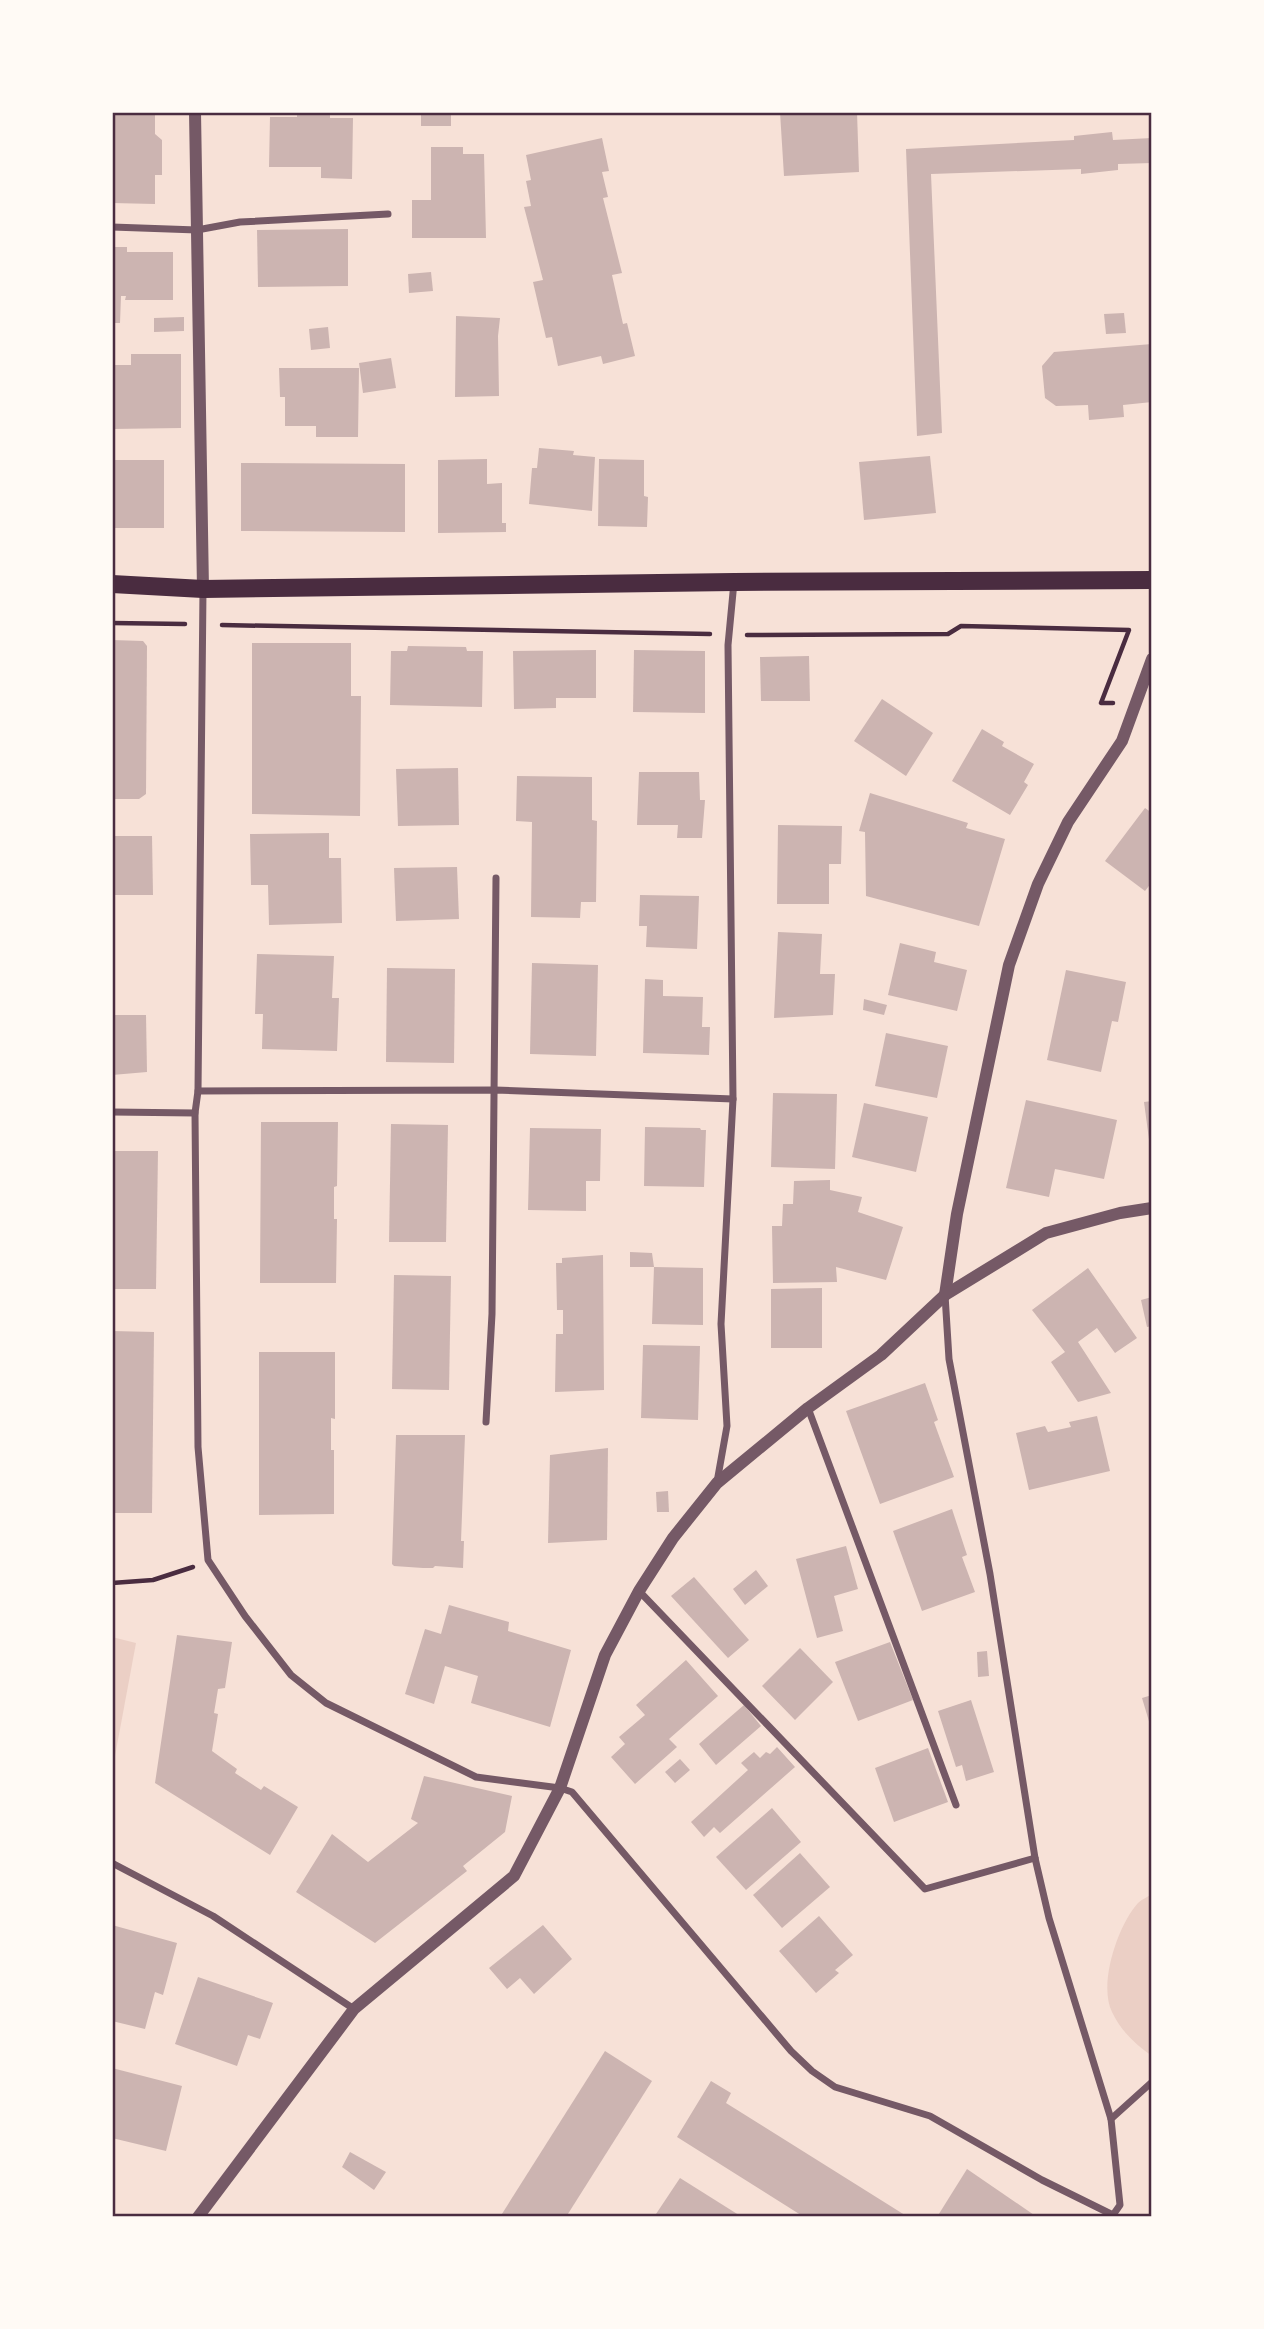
<svg xmlns="http://www.w3.org/2000/svg" width="1264" height="2329" viewBox="0 0 1264 2329" font-family="'Nunito Sans',sans-serif">
  <rect width="100%" height="100%" fill="#f7e1d7"/>
  <!-- green -->
  <g fill="#ebcfc5">
    <polygon points="112,1637 136,1643 112,1772"/>
    <path d="M1152 1894V2056C1135 2044 1121 2031 1112 2012 1098 1984 1118 1925 1138 1903 1142 1899 1148 1897 1152 1894Z"/>
  </g>
  <!-- building -->
  <g fill="#ccb4b1">
    <polygon points="112,112 155,112 155,134 162,140 162,175 155,175 155,204 112,203"/>
    <polygon points="297,112 330,112 330,118 353,118 352,179 321,178 321,167 269,167 270,117 297,117"/>
    <rect x="421" y="112" width="30" height="14"/>
    <polygon points="780,112 857,112 859,172 784,176"/>
    <polygon points="1112,132 1113,140 1152,138 1152,163 1118,164 1118,170 1081,174 1081,169 931,174 942,433 917,436 906,149 1074,140 1074,136"/>
    <polygon points="602,138 609,171 602,172 608,197 603,198 622,273 612,275 623,324 627,323 635,356 603,364 601,356 558,366 552,337 546,338 533,282 543,280 524,207 531,206 526,181 531,180 526,155"/>
    <polygon points="431,147 463,147 463,154 484,154 486,238 412,238 412,200 431,200"/>
    <polygon points="348,229 348,286 258,287 257,230"/>
    <polygon points="112,247 127,247 127,252 173,252 173,300 125,300 126,296 121,296 120,323 112,323"/>
    <polygon points="431,272 433,291 409,293 408,274"/>
    <polygon points="1124,313 1126,333 1106,334 1104,314"/>
    <polygon points="456,316 500,318 498,336 499,396 455,397"/>
    <polygon points="184,317 184,331 154,332 154,318"/>
    <polygon points="328,327 330,348 311,350 309,329"/>
    <polygon points="1152,344 1152,402 1123,405 1124,417 1089,420 1088,405 1056,406 1045,398 1042,366 1054,352"/>
    <polygon points="131,354 181,354 181,428 112,429 112,365 131,365"/>
    <polygon points="391,358 396,388 363,393 359,363"/>
    <polygon points="279,368 359,368 358,437 316,437 316,426 285,426 285,397 280,397"/>
    <polygon points="539,448 574,451 573,455 595,457 592,511 529,504 532,468 537,468"/>
    <polygon points="930,456 936,513 864,520 859,462"/>
    <polygon points="487,459 487,484 502,483 502,523 506,523 506,532 438,533 438,460"/>
    <polygon points="599,459 644,460 644,496 648,497 647,527 598,526"/>
    <rect x="112" y="460" width="52" height="68"/>
    <polygon points="241,463 405,464 405,532 241,531"/>
    <polygon points="112,640 143,641 147,646 146,794 139,799 112,799"/>
    <polygon points="252,643 351,643 351,696 361,696 360,816 252,814"/>
    <polygon points="408,646 466,647 467,651 483,651 482,707 390,705 391,651 407,651"/>
    <polygon points="596,650 596,698 556,698 556,708 514,709 513,651"/>
    <polygon points="634,650 705,651 705,713 633,712"/>
    <polygon points="809,656 810,701 761,701 760,657"/>
    <polygon points="882,699 933,733 906,776 854,741"/>
    <polygon points="982,729 1004,742 1002,746 1034,764 1024,782 1028,785 1010,815 952,781"/>
    <polygon points="458,768 459,825 398,826 396,769"/>
    <polygon points="639,772 699,772 700,800 705,800 702,838 677,838 678,825 637,825"/>
    <polygon points="517,776 592,777 592,820 597,821 596,902 581,902 580,918 531,917 532,822 516,821"/>
    <polygon points="870,793 968,823 966,828 1005,839 979,926 866,896 865,832 859,831"/>
    <polygon points="1145,808 1152,813 1152,882 1145,891 1105,861"/>
    <polygon points="778,825 842,826 841,864 829,864 829,904 777,904"/>
    <polygon points="329,833 329,858 341,858 342,923 269,925 268,885 251,885 250,834"/>
    <polygon points="112,836 152,836 153,895 112,895"/>
    <polygon points="457,867 459,919 396,921 394,868"/>
    <polygon points="640,895 699,896 697,949 646,947 647,926 639,926"/>
    <polygon points="778,932 822,934 820,974 835,974 833,1015 774,1018"/>
    <polygon points="900,943 936,952 934,962 967,970 957,1011 888,995"/>
    <polygon points="257,954 334,956 332,998 339,998 337,1051 262,1049 263,1014 255,1014"/>
    <polygon points="532,963 598,965 596,1056 530,1054"/>
    <polygon points="387,968 455,969 454,1063 386,1062"/>
    <polygon points="1066,970 1126,982 1118,1022 1112,1021 1101,1072 1047,1060"/>
    <polygon points="645,979 663,980 663,996 703,997 702,1027 710,1027 709,1055 643,1053"/>
    <polygon points="864,999 887,1005 884,1015 863,1010"/>
    <polygon points="112,1015 146,1015 147,1072 112,1075"/>
    <polygon points="886,1033 948,1046 937,1098 875,1086"/>
    <polygon points="773,1093 837,1094 835,1169 771,1167"/>
    <polygon points="1026,1100 1117,1120 1104,1179 1055,1169 1049,1197 1006,1188"/>
    <polygon points="1152,1101 1152,1147 1150,1147 1144,1102"/>
    <polygon points="864,1103 928,1117 916,1172 852,1157"/>
    <polygon points="261,1122 338,1122 337,1186 334,1187 334,1219 337,1219 336,1283 260,1283"/>
    <polygon points="391,1124 448,1125 446,1242 389,1242"/>
    <polygon points="645,1127 700,1128 701,1130 706,1130 704,1187 644,1186"/>
    <polygon points="530,1128 601,1129 600,1181 586,1181 586,1211 528,1210"/>
    <polygon points="112,1151 158,1151 156,1289 112,1289"/>
    <polygon points="830,1180 830,1190 862,1197 858,1212 903,1227 886,1280 836,1267 837,1282 773,1283 772,1226 782,1226 783,1204 793,1204 794,1181"/>
    <polygon points="630,1252 652,1253 654,1267 703,1268 703,1325 652,1324 654,1267 630,1267"/>
    <polygon points="603,1255 604,1390 555,1392 556,1334 563,1334 563,1310 557,1310 556,1263 562,1263 562,1258"/>
    <polygon points="1088,1268 1137,1338 1115,1353 1097,1328 1078,1342 1111,1393 1078,1402 1051,1362 1065,1352 1032,1310"/>
    <polygon points="394,1275 451,1276 449,1390 392,1389"/>
    <polygon points="822,1288 822,1348 771,1348 771,1289"/>
    <polygon points="1152,1297 1152,1326 1147,1327 1141,1300"/>
    <polygon points="112,1331 154,1332 152,1513 112,1513"/>
    <polygon points="643,1345 700,1346 698,1420 641,1418"/>
    <polygon points="259,1352 335,1352 335,1419 331,1418 331,1450 334,1450 334,1514 259,1515"/>
    <polygon points="925,1383 938,1420 934,1422 954,1477 880,1504 846,1411"/>
    <polygon points="1097,1416 1110,1471 1029,1490 1016,1433 1045,1426 1048,1432 1071,1427 1069,1422"/>
    <polygon points="396,1435 465,1435 461,1541 464,1541 463,1568 435,1566 433,1568 423,1568 394,1566 392,1564"/>
    <polygon points="608,1448 607,1540 548,1543 550,1455"/>
    <polygon points="668,1491 669,1512 657,1512 656,1492"/>
    <polygon points="952,1509 967,1555 962,1557 975,1592 922,1611 893,1531"/>
    <polygon points="846,1546 858,1589 834,1596 843,1631 817,1638 796,1559"/>
    <polygon points="756,1570 768,1586 745,1605 733,1589"/>
    <polygon points="694,1577 749,1640 728,1658 671,1596"/>
    <polygon points="449,1605 509,1622 508,1631 571,1650 550,1727 471,1703 478,1676 445,1666 434,1704 405,1694 425,1629 441,1634"/>
    <polygon points="177,1635 232,1642 225,1688 218,1689 214,1713 218,1714 212,1751 237,1769 235,1773 261,1790 264,1786 298,1807 270,1855 155,1783"/>
    <polygon points="890,1642 913,1700 858,1721 835,1662"/>
    <polygon points="800,1648 833,1682 795,1720 762,1686"/>
    <polygon points="987,1651 989,1676 978,1677 977,1652"/>
    <polygon points="686,1660 718,1696 669,1739 677,1747 635,1784 611,1757 625,1744 619,1737 645,1715 636,1705"/>
    <polygon points="1152,1695 1152,1728 1151,1728 1142,1698"/>
    <polygon points="971,1700 994,1772 966,1781 962,1765 956,1767 938,1711"/>
    <polygon points="744,1705 761,1726 716,1765 699,1744"/>
    <polygon points="777,1747 795,1767 720,1833 714,1827 704,1837 691,1822 748,1770 741,1763 754,1752 760,1758 766,1752 770,1754"/>
    <polygon points="928,1748 948,1802 894,1822 875,1768"/>
    <polygon points="680,1759 690,1770 675,1783 665,1772"/>
    <polygon points="424,1776 512,1796 505,1832 463,1866 467,1871 375,1943 296,1892 332,1834 368,1862 418,1823 411,1819"/>
    <polygon points="772,1808 801,1842 746,1890 716,1857"/>
    <polygon points="800,1853 830,1887 782,1928 753,1895"/>
    <polygon points="819,1916 853,1955 835,1970 839,1973 816,1993 779,1951"/>
    <polygon points="112,1925 177,1943 163,1995 155,1992 145,2029 112,2021"/>
    <polygon points="543,1925 572,1959 534,1994 520,1978 507,1989 489,1968"/>
    <polygon points="198,1977 273,2003 260,2039 248,2035 237,2066 175,2044"/>
    <polygon points="605,2051 652,2081 566,2217 500,2217"/>
    <polygon points="112,2068 182,2086 166,2151 112,2138"/>
    <polygon points="711,2081 731,2093 726,2103 908,2217 804,2217 677,2137"/>
    <polygon points="350,2152 386,2172 374,2190 342,2167"/>
    <polygon points="967,2169 1037,2217 937,2217"/>
    <polygon points="680,2178 742,2217 654,2217"/>
  </g>
  <g fill="none" stroke-linecap="round" stroke-linejoin="round">
    <!-- path -->
    <g stroke="#4a2c40" stroke-width="4.5">
      <polyline points="112,623 185,624"/>
      <polyline points="222,625 710,634"/>
      <polyline points="747,635 948,634 961,626 1129,630 1101,703 1113,703"/>
      <polyline points="112,1583 153,1580 193,1567"/>
    </g>
    <!-- minor -->
    <g stroke="#755966" stroke-width="7">
      <polyline points="112,227 197,230 240,222 388,214"/>
      <polyline points="203,590 198,1091 195,1113 198,1447 208,1560 245,1616 291,1675 326,1703 476,1777 560,1788 572,1792 791,2051 812,2071 835,2087 930,2116 1042,2180 1113,2215 1120,2205 1111,2119 1152,2082"/>
      <polyline points="198,1091 495,1090 733,1099"/>
      <polyline points="112,1112 195,1113"/>
      <polyline points="945,1295 949,1359 990,1574 1035,1858 1049,1918 1111,2119"/>
      <polyline points="808,1408 956,1805"/>
      <polyline points="486,1422 492,1314 496,878"/>
      <polyline points="717,1482 727,1426 721,1324 733,1099 728,645 734,582"/>
      <polyline points="639,1591 925,1889 1035,1858"/>
      <polyline points="112,1863 213,1916 354,2009"/>
    </g>
    <!-- tertiary -->
    <g stroke="#755966" stroke-width="12">
      <polyline points="195,112 203,589"/>
      <polyline points="945,1295 957,1214 1009,965 1038,884 1068,822 1122,741 1152,659"/>
      <polyline points="198,2217 354,2009 514,1876 560,1788 605,1655 639,1591 673,1538 717,1483 808,1408 881,1355 945,1295 1046,1233 1120,1213 1152,1208"/>
    </g>
    <!-- primary -->
    <polyline stroke="#4a2c40" stroke-width="18" points="112,584 203,589 734,582 1152,580"/>
  </g>
  <!-- border -->
  <rect width="1264" height="2329" fill="none" stroke="#fffaf5" stroke-width="228"/>
  <rect x="114" y="114" width="1036" height="2101" fill="none" stroke="#4a2c40" stroke-width="2.5"/>
</svg>
